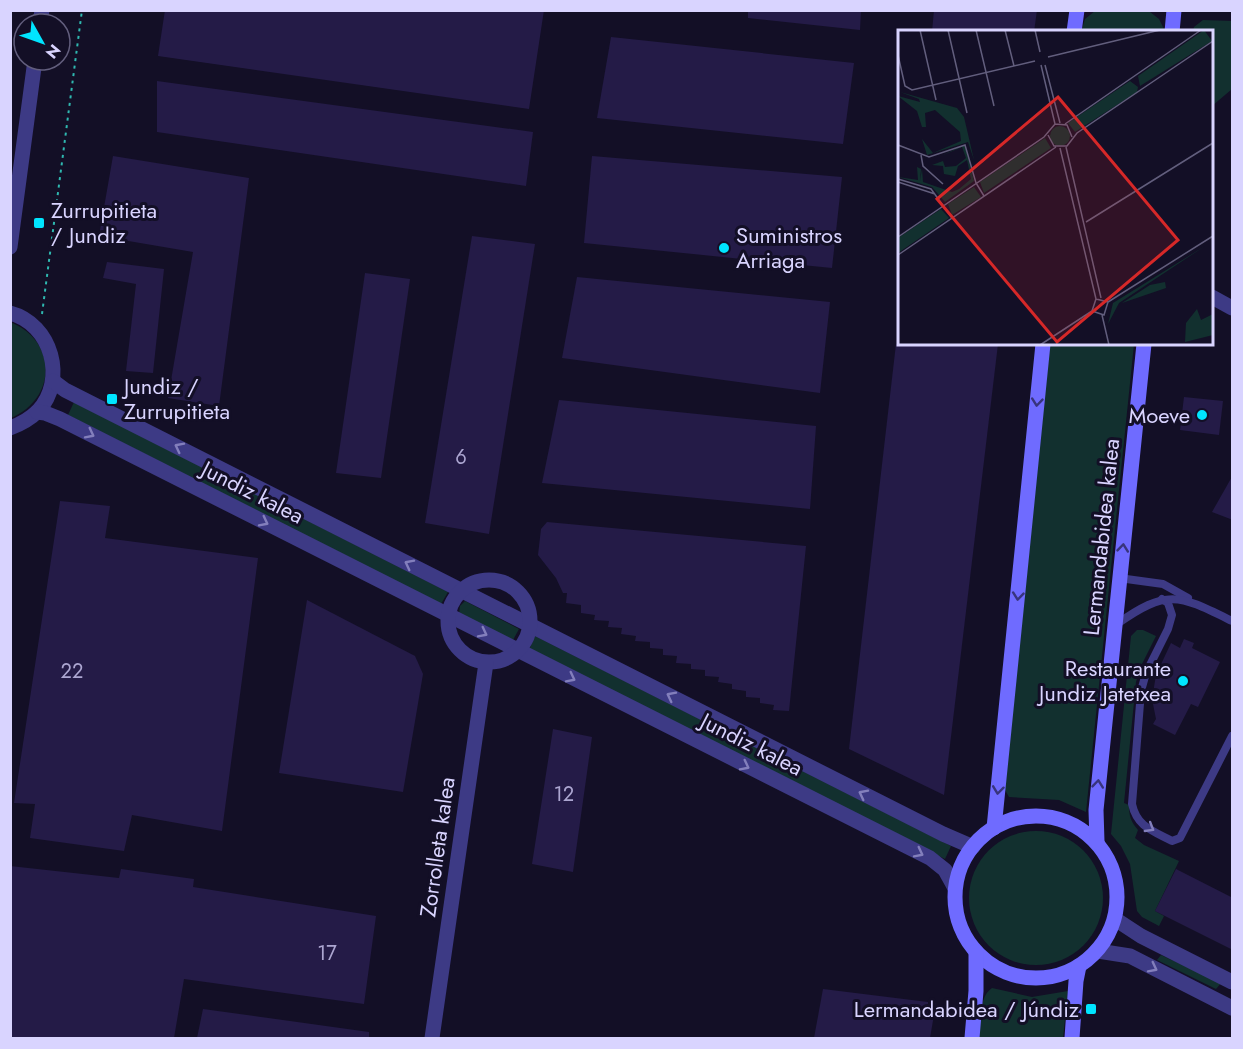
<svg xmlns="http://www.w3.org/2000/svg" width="1243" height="1049" viewBox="0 0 1243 1049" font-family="Jost,sans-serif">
  <rect width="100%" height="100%" fill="#130f26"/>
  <!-- green -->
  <g fill="#12302f">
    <polygon points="1095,11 1150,12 1159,19 1165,31 1081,32 1085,19"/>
    <polygon points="1203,20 1232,21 1232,89 1212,106 1212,32 1193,31 1194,27"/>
    <path d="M10 322C58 341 57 398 11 418Z"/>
    <polygon points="1050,344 1134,344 1086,812 1059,800 1009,797 1005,790"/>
    <polygon points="74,402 448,592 441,604 68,415"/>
    <polygon points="465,601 519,629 513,640 459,614 460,606"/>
    <path d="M1137 630H1143L1156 636 1141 666 1136 682 1124 803 1129 805C1129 816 1131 822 1138 830L1135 838 1144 845 1179 861 1155 911 1164 916 1159 926 1142 917 1137 911 1130 864 1121 846 1111 834 1131 636Z"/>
    <polygon points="535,636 951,846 945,859 529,650"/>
    <circle cx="1036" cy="898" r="67"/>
    <polygon points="1161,955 1221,983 1216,989 1157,960"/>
    <path d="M992 988 1032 997 1068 991 1063 1038H979C981 1024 978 997 992 988Z"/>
  </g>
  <!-- building -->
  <g fill="#241b47">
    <polygon points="165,10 544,10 529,109 158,56"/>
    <polygon points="748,10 861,10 860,30 748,18"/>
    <polygon points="934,10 1037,10 1034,32 932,32"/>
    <polygon points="611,37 854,63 843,144 597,118"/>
    <polygon points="157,81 533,132 526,186 157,132"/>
    <polygon points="113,156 249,178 219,406 168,398 193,252 99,236"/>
    <polygon points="592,156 842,177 832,268 584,243"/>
    <polygon points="472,236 535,244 489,534 425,523"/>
    <polygon points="107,262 164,269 153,373 126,371 136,284 103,278"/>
    <polygon points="365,273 410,279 381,478 336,473"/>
    <polygon points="577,277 830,302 820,393 562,358"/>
    <polygon points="896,344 998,344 944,795 849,749"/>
    <polygon points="1184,397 1223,401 1219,435 1180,430"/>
    <polygon points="559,400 816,426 810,509 542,483"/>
    <polygon points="1233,475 1233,520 1212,512"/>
    <polygon points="60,501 110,506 105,538 258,558 222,831 132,815 124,851 30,838 35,804 14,803"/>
    <polygon points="547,522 806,546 789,711 773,710 774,705 760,703 760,698 746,697 746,691 732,689 732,684 718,682 719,677 705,676 705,670 691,669 691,664 676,663 677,656 663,655 663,649 650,648 650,642 635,641 636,636 621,634 622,628 608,627 609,621 594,620 595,615 581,613 581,605 566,603 567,593 563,593 556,578 538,555 541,529"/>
    <polygon points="307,600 415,656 423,674 403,792 279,773"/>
    <polygon points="1184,639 1194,643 1192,648 1220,662 1198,707 1191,704 1175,735 1153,724 1156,719 1153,704 1154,687 1156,675 1171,643 1180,648"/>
    <polygon points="553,729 592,737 573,872 532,864"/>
    <polygon points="10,866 119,878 121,869 194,879 193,887 376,916 364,1004 184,979 174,1038 10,1038"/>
    <polygon points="1176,869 1233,898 1233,950 1155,911"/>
    <polygon points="823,989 936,1003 930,1038 814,1038"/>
    <polygon points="203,1009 369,1032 369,1038 197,1038"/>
  </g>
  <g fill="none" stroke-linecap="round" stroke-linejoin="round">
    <!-- path -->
    <polyline stroke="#2fb8b0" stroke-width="2" stroke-dasharray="3 4.5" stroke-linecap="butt" points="42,314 82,10"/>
    <!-- lane -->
    <g stroke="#3d3a85" stroke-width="8">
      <polyline points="1119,578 1163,584 1188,598"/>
      <path d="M1162 599 1168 603 1172 615 1168 629 1146 673 1141 691 1132 804C1137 827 1153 831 1172 841L1180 838 1232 736"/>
      <path d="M1117 624C1168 588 1179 595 1232 621"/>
    </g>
    <!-- street -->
    <g stroke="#3d3a85" stroke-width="15">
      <polyline points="40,24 42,10"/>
      <polyline points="10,247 35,60"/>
      <polyline points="1212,297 1232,308"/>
      <path d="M10 313C52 324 67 380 38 411 30 419 21 424 10 428"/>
      <polyline points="53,381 65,390 943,834 973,847"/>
      <polyline points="37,412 45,413 60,419 930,858 945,870 955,888"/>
      <circle cx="489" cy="621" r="41"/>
      <polyline points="1115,919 1141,936 1232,982"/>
      <polyline points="1098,951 1130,956 1232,1008"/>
      <polyline points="432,1038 486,663"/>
    </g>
    <!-- secondary -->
    <g stroke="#6f6bff" stroke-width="15">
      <polyline points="1074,32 1077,10"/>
      <polyline points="1172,32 1174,10"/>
      <circle cx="1036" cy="897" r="81"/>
      <polyline points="994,828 1043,344"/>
      <polyline points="1097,842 1096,810 1144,344"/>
      <polyline points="972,1038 976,991 976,952"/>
      <polyline points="1072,1038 1076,981 1079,966"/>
    </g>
  </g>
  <!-- one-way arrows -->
  <defs><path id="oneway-chevron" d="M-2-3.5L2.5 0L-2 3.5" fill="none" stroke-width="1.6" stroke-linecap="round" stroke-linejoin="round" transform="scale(1.5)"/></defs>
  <g stroke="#38347d">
    <use href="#oneway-chevron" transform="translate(1037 402) rotate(96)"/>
    <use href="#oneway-chevron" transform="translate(1123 548) rotate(-84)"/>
    <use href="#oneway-chevron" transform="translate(1018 596) rotate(96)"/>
    <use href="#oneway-chevron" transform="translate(1098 784) rotate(-84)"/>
    <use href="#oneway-chevron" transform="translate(998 790) rotate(97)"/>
  </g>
  <g stroke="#837fbc">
    <use href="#oneway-chevron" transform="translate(90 434) rotate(27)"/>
    <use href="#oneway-chevron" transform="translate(179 447) rotate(-153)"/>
    <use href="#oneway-chevron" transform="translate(264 522) rotate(27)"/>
    <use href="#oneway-chevron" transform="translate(409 564) rotate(-153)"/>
    <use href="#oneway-chevron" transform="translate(483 633) rotate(27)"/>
    <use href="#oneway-chevron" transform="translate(571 678) rotate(27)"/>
    <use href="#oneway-chevron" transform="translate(671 696) rotate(-153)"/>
    <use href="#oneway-chevron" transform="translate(745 766) rotate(27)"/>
    <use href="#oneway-chevron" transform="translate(863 794) rotate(-153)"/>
    <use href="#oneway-chevron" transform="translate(1150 828) rotate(31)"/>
    <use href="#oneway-chevron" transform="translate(919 853) rotate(27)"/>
    <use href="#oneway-chevron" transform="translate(1153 968) rotate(27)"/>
  </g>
  <!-- markers -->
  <g fill="#00e5ff" stroke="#130f26" stroke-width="2">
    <rect x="33" y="217" width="12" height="12" rx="3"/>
    <circle cx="724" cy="248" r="6"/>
    <rect x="106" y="393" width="12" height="12" rx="3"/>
    <circle cx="1202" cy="415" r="6"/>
    <circle cx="1183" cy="681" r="6"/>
    <rect x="1085" y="1003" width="12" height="12" rx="3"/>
  </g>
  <g text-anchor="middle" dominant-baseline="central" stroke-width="6" stroke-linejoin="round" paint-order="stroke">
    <!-- number labels -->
    <g font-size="20" fill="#aca6d1">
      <text x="461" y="457">6</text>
      <text x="72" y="671">22</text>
      <text x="564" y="794">12</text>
      <text x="327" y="953">17</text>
    </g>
    <!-- poi labels -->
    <g font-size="22" fill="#d9d4ff" stroke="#130f26" text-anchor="start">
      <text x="51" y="210">Zurrupitieta<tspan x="51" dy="25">/ Jundiz</tspan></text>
      <text x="736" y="235">Suministros<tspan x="736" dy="25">Arriaga</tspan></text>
      <text x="124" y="386">Jundiz /<tspan x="124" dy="25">Zurrupitieta</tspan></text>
      <text x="1190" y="415" text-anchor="end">Moeve</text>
      <text x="1171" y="668" text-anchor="end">Restaurante<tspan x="1171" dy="25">Jundiz Jatetxea</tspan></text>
      <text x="1079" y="1009" text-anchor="end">Lermandabidea / Júndiz</text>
    </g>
    <!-- street labels -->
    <g font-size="22" fill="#d9d4ff" stroke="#130f26">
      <text transform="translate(253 492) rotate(27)">Jundiz kalea</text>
      <text transform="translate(1101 537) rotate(-84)">Lermandabidea kalea</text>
      <text transform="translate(752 744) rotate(27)">Jundiz kalea</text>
      <text transform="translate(437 847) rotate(-82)">Zorrolleta kalea</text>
    </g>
  </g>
  <!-- overview -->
  <g transform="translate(898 30)">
    <rect width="315" height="315" fill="#130f26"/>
    <path d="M306 0 314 11 242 56 240 46ZM232 51 240 57 239 62 177 102 170 93ZM2 62 59 78 66 87 76 130 70 112 29 125 24 109 35 123 63 111 62 102 37 80 27 83 28 97H24L19 81 0 66 22 72 21 69ZM152 106a10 10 0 1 1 20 0a10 10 0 1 1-20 0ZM147 108 153 118 86 163 82 152ZM64 116H67L76 151 47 172 34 157 0 147 20 150 19 137 23 139 22 151 24 139 25 152 54 162 61 159 73 149 69 130 60 136 57 146 46 144 45 136 34 135 45 131 47 137 58 136 68 128 64 117 43 126ZM76 157 83 167 54 185 50 174ZM43 179 51 188 0 223V208ZM307 216 221 273 210 294 215 273ZM267 252 268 258 224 273 252 255ZM299 279 303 290 315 284V305L287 312 288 293Z" fill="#12302f"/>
    <path fill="none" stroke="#625e7d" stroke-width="1.5" d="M22 0 38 70M50 0 69 83M78 0 96 76M107 0 116 36M137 0 142 22M0 25 7 56 14 60 137 31M150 27 262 0M143 35 157 94M147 35 162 93M167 94 303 0M150 105 156 116H169L179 103 315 11M0 115 31 127 67 115 78 153 86 166M168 117 203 268M162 118 198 269M23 125 25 136 45 154M0 149 33 159 54 188M0 152 37 164M188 192 315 113M0 207 146 107 157 94 169 95 174 107M0 225 158 117M210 272 315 206M194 281 198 269 210 272M194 281 206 285 210 272M204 285 211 315M142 315 194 281"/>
    <path fill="#d62828" fill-opacity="0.15" stroke="#d62828" stroke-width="3" d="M160 67 280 210 159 312 39 169Z"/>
    <rect width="315" height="315" fill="none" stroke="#d9d4ff" stroke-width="3"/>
  </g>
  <!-- border -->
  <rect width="1243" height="1049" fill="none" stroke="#d9d4ff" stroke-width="24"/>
  <!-- north arrow -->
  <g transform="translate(42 42) rotate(130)"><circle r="28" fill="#130f26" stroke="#625e7d" stroke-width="1.5"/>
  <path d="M0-4.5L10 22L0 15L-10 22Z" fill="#00e5ff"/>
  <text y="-9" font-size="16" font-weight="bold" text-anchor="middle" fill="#d9d4ff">N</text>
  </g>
</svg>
